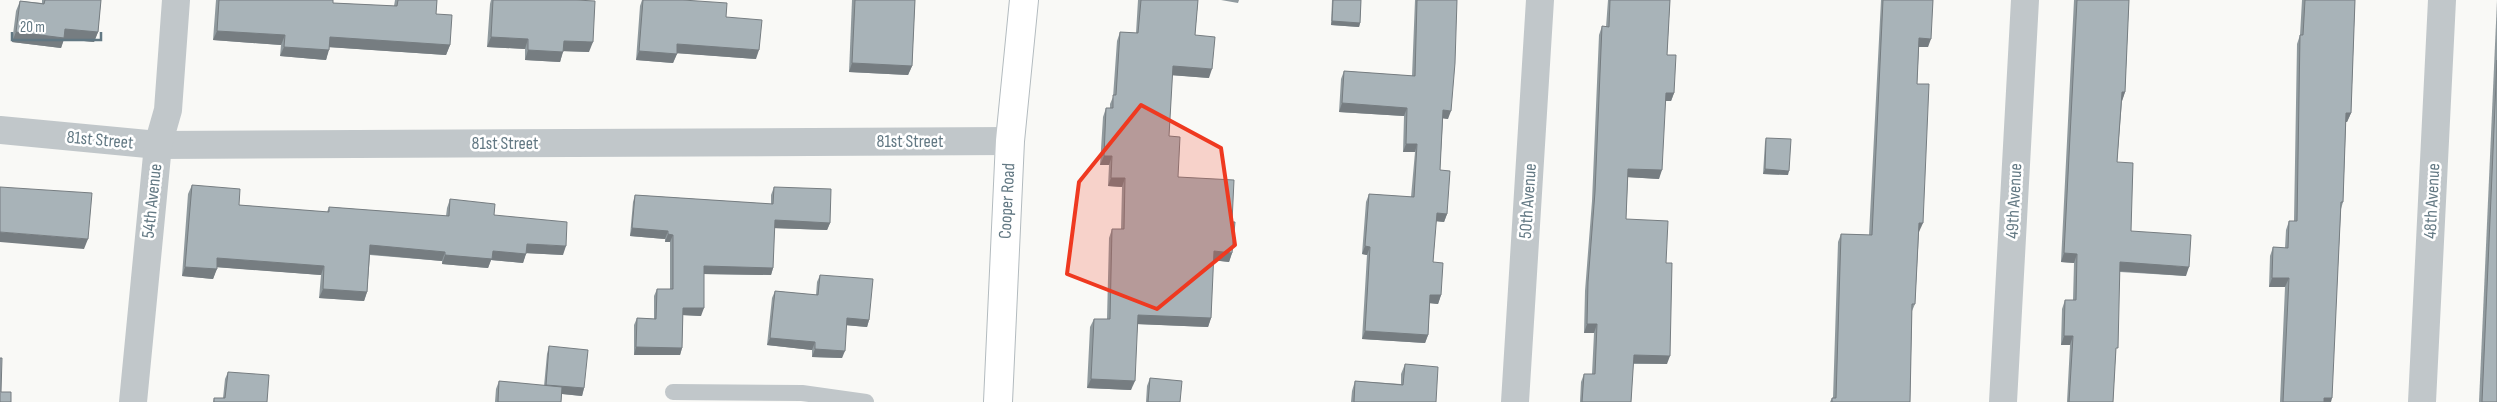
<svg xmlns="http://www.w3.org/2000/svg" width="2497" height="402" viewBox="0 0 2497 402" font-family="'Sofia Sans Condensed',sans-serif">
  <rect width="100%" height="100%" fill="#f9f9f6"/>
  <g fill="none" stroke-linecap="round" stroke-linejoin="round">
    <!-- secondary casing -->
    <g stroke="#b3bbbf" stroke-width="30">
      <polyline id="secondary" points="998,402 1010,141 1024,0"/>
    </g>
    <!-- lane -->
    <polyline stroke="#c1c7ca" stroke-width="16" points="673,392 802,393 866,402"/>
    <!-- street -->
    <g stroke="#c1c7ca" stroke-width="28">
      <polyline points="0,130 158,145 1010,141"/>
      <polyline points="133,402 158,145 168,110 176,0"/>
      <polyline points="1515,402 1540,0"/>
      <polyline points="2003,402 2025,0"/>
      <polyline points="2422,402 2442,0"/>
    </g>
    <!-- secondary -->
    <use href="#secondary" stroke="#fff" stroke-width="28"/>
  </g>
  <!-- wall -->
  <g fill="#909a9e">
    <polygon points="42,0 101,0 98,32 94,42 64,39 61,48 12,42 16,11 20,1 42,3"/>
    <polygon points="216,0 333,0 333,3 394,6 395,0 437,0 436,14 450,45 446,55 329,47 326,60 280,56 281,45 213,40"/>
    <polygon points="491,0 576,0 589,52 563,51 560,62 525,60 525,49 487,47 490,4"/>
    <polygon points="642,0 683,0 726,17 756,59 677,53 673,63 636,60 640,6"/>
    <polygon points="852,0 915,0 912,66 908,75 849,72"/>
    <polygon points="1138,0 1198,0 1195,35 1209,78 1172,75 1169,136 1178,177 1232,222 1232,253 1229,262 1213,260 1211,318 1208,327 1138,324 1131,390 1087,388 1090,327 1094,319 1107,319 1109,238 1112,229 1121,229 1122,187 1108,186 1109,165 1100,165 1103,117 1106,108 1110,108 1110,104 1113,97 1117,41 1120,32 1136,33"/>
    <polygon points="1221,0 1239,0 1238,3"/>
    <polygon points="1332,0 1361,0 1360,23 1359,27 1331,25"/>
    <polygon points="1415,0 1457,0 1448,119 1443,118 1440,170 1447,214 1444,222 1436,221 1433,262 1441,295 1438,304 1430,303 1428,335 1425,343 1362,339 1367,255 1362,254 1366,202 1369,194 1411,197 1415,152 1403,152 1404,116 1339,112 1341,79 1344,71 1412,76"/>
    <polygon points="1608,0 1670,0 1667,55 1674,93 1671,101 1665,101 1659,179 1628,177 1626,219 1666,263 1667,364 1633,364 1631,402 1580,402 1581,382 1584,374 1592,374 1594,333 1584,333 1585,291 1592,201 1599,35 1602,26 1606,27"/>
    <polygon points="1881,0 1933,0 1928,47 1919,47 1917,84 1919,232 1915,304 1912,311 1910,402 1830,402 1832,398 1833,398 1838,242 1841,234 1869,235"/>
    <polygon points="2074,0 2129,0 2125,92 2122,101 2117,162 2131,231 2186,276 2120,272 2113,402 2067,402 2070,345 2061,345 2062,309 2065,300 2073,300 2074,263 2061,262"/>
    <polygon points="2302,0 2355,0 2351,113 2347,122 2346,122 2343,202 2341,209 2331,402 2280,402 2285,287 2269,287 2270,256 2273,247 2285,248 2286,230 2289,221 2294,221 2297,44 2300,35"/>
    <polygon points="2497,0 2497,402 2479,402"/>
    <polygon points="1766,138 1788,175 1763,174 1765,142"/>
    <polygon points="192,185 239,205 327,212 329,207 446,216 447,208 450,199 494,215 563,255 526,253 523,263 491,260 488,268 442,264 442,261 370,255 367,292 364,301 319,298 321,275 217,267 213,279 182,276 188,194"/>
    <polygon points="774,187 830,223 827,230 774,228 773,268 771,275 704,274 701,316 683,315 682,348 680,355 634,355 634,325 637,318 654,319 654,296 657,289 670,289 670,242 665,242 665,239 630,236 633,202 635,195 771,204 771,195"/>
    <polygon points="820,275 869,320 867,327 846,325 842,358 812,357 812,350 767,345 772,298 775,291 816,295 817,282"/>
    <polygon points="549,346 584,388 582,396 562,394 561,402 495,402 496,389 499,381 544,386 547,354"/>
    <polygon points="1405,364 1436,402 1351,402 1352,391 1355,381 1401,384 1401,374"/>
    <polygon points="228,372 267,402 213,402 214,398 223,398 225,379"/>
    <polygon points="1150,378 1180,402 1146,402 1147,386"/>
  </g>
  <!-- shaded-wall -->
  <g fill="#767d81">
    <polygon points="1332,21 1360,23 1359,27 1331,25"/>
    <polygon points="65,29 98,32 94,42 64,39 61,48 12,42 16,32"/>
    <polygon points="217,31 285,35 281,45 213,40"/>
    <polygon points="330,37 450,45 446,55 327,47"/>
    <polygon points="491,37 528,39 525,49 487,47"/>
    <polygon points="1919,38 1931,39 1928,47 1916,47"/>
    <polygon points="564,41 593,42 589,52 560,51"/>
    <polygon points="677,44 759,50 756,59 674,53"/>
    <polygon points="284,47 329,50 326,60 280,56"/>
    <polygon points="528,50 563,52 560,62 525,60"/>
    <polygon points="639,51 677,54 673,63 636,60"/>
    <polygon points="852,63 912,66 908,75 849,72"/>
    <polygon points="1173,66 1212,69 1209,78 1169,75"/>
    <polygon points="2122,92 2125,92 2122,101"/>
    <polygon points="1666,93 1674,93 1671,101 1662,101"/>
    <polygon points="1342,103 1407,108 1404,116 1339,112"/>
    <polygon points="1443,110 1451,111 1448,119 1440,118"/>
    <polygon points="2346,113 2351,113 2347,122 2343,122"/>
    <polygon points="1406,144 1417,144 1415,152 1403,152"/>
    <polygon points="1104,156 1112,156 1109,165 1100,165"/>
    <polygon points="1628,169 1662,170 1659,179 1625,177"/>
    <polygon points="1765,169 1789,171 1788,175 1763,174"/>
    <polygon points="1111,178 1125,178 1122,187 1108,186"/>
    <polygon points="1437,213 1447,214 1444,222 1434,221"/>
    <polygon points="775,220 830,223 827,230 772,228"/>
    <polygon points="1919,223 1923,223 1919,232 1916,232"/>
    <polygon points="632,228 668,231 665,239 630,236"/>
    <polygon points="0,232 88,239 84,249 0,242"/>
    <polygon points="668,234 673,235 670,242 665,242"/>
    <polygon points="527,244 566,246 563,255 524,253"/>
    <polygon points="370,245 445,252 442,261 367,254"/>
    <polygon points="1365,246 1370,247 1367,255 1362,254"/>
    <polygon points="493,251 526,254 523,263 491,260 488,268 442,264 445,255"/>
    <polygon points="1214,251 1232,253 1229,262 1211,260"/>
    <polygon points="2064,253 2077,254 2074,263 2061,262"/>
    <polygon points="217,258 324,266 321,275 214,267"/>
    <polygon points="2120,262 2189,267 2186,276 2117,271"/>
    <polygon points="704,266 773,268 771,275 702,274"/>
    <polygon points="185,267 217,269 213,279 182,276"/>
    <polygon points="2272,278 2289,278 2285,287 2269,287"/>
    <polygon points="323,289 367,292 364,301 319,298"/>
    <polygon points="1430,295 1441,295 1438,304 1428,303"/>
    <polygon points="683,308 704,308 701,316 681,315"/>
    <polygon points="1138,315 1211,318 1208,327 1135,324"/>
    <polygon points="847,318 869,320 867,327 844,325"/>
    <polygon points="1587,324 1597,324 1594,333 1584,333"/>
    <polygon points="1365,331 1428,335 1425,343 1362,339"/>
    <polygon points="2064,336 2073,336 2070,345 2061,345"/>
    <polygon points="770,338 815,342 812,350 767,345"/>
    <polygon points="636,347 682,348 680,355 634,355"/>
    <polygon points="815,349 845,351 842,358 812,357"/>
    <polygon points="1634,355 1670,356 1667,364 1631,363"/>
    <polygon points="1091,379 1135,381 1131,390 1087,388"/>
    <polygon points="546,385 584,388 582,396 543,392"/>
    <polygon points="2324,398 2332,398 2331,402 2322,402"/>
  </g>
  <!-- building -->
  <g fill="#a8b3b8" stroke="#767d81">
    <polygon points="45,0 101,0 98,32 65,29 64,38 16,32 20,1 44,4"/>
    <polygon points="219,0 333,0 333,3 397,6 398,0 437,0 436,14 452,15 450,45 330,37 329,50 284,47 285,35 217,31"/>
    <polygon points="493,0 576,0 595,1 593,42 564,41 563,52 528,50 528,39 491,37"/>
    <polygon points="643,0 683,0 727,3 726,17 762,20 759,50 677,44 677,54 639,51"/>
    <polygon points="855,0 915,0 912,66 852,63"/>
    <polygon points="1141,0 1198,0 1195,35 1215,37 1212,69 1173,66 1169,136 1180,137 1178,177 1234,180 1232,222 1235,222 1232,253 1214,251 1211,318 1138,315 1135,381 1091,379 1094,319 1110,319 1112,229 1124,229 1125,178 1111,178 1112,156 1104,156 1106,108 1113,108 1113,95 1116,95 1120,32 1138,33"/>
    <polygon points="1333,0 1361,0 1360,23 1332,21"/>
    <polygon points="1417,0 1457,0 1455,63 1451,111 1443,110 1440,170 1450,171 1447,214 1437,213 1433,262 1443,263 1441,295 1430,295 1428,335 1365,331 1370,247 1365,246 1369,194 1414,197 1417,144 1406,144 1407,108 1342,103 1344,71 1415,76"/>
    <polygon points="1610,0 1670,0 1667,55 1676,55 1674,93 1666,93 1662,170 1628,169 1626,219 1668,221 1666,263 1672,263 1670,356 1634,355 1631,402 1582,402 1584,374 1595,374 1597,324 1587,324 1588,282 1595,192 1602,26 1609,27"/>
    <polygon points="1883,0 1933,0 1931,39 1919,38 1917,84 1929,84 1923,223 1919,223 1915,304 1912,304 1910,402 1832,402 1832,398 1836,398 1841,234 1872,235"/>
    <polygon points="2077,0 2129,0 2125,92 2122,92 2117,162 2133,163 2131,231 2191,235 2189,267 2120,262 2118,348 2116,348 2113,402 2069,402 2073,336 2064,336 2065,300 2076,300 2077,254 2064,253"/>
    <polygon points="2305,0 2355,0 2351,113 2346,113 2343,202 2341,202 2332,398 2324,398 2324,402 2283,402 2289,278 2272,278 2273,247 2288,248 2289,221 2297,221 2300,35 2303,35"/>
    <polygon points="2497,60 2497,402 2482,402"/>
    <polygon points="1766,138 1791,139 1789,171 1765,169"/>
    <polygon points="192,185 240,189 239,205 329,212 329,207 449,216 450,199 495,204 494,215 567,222 566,246 527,244 526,254 493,251 492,259 445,255 445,252 370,245 367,292 323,289 324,266 217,258 217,269 185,267"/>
    <polygon points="0,187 92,193 88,239 0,232"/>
    <polygon points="774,187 831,189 830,223 775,220 773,268 704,266 704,308 683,308 682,348 636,347 637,318 656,319 657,289 673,289 673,235 668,234 668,231 632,228 635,195 773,204"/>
    <polygon points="820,275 873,279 869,320 847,318 845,351 815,349 815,342 770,338 775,291 818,295"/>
    <polygon points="549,346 588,350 584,388 546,385"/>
    <polygon points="0,358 2,358 1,392 11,392 11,402 0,402"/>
    <polygon points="1405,364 1438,367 1436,402 1354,402 1355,381 1403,385"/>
    <polygon points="228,372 269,375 267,402 214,402 214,398 225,398"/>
    <polygon points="1150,378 1182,381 1180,402 1148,402"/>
    <polygon points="499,381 562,387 561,402 498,402"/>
  </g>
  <!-- marked area -->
  <path fill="#ef3920" fill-opacity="0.2" stroke="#ef3920" stroke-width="4" stroke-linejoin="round" d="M1141 105 1221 148 1235 245 1157 309 1067 274 1079 182Z"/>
  <g text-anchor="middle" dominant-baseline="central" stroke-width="5" stroke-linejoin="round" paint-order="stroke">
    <!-- street labels -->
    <g font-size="18" fill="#627883" stroke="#fff">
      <text transform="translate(100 140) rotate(5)">81st Street</text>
      <text x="910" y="141">81st Street</text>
      <text x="505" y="143">81st Street</text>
      <text transform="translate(152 201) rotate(-84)">54th Avenue</text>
      <text transform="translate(1007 201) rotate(-87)">Cooper Road</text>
      <text transform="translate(1528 201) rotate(-86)">50th Avenue</text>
      <text transform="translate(2014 201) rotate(-87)">49th Avenue</text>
      <text transform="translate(2432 201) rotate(-87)">48th Avenue</text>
    </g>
  </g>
  <!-- scale -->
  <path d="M12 32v8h89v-8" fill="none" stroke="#627883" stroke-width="2.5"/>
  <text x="20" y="32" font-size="15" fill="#627883" stroke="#ffffff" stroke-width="4" paint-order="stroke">20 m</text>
</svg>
